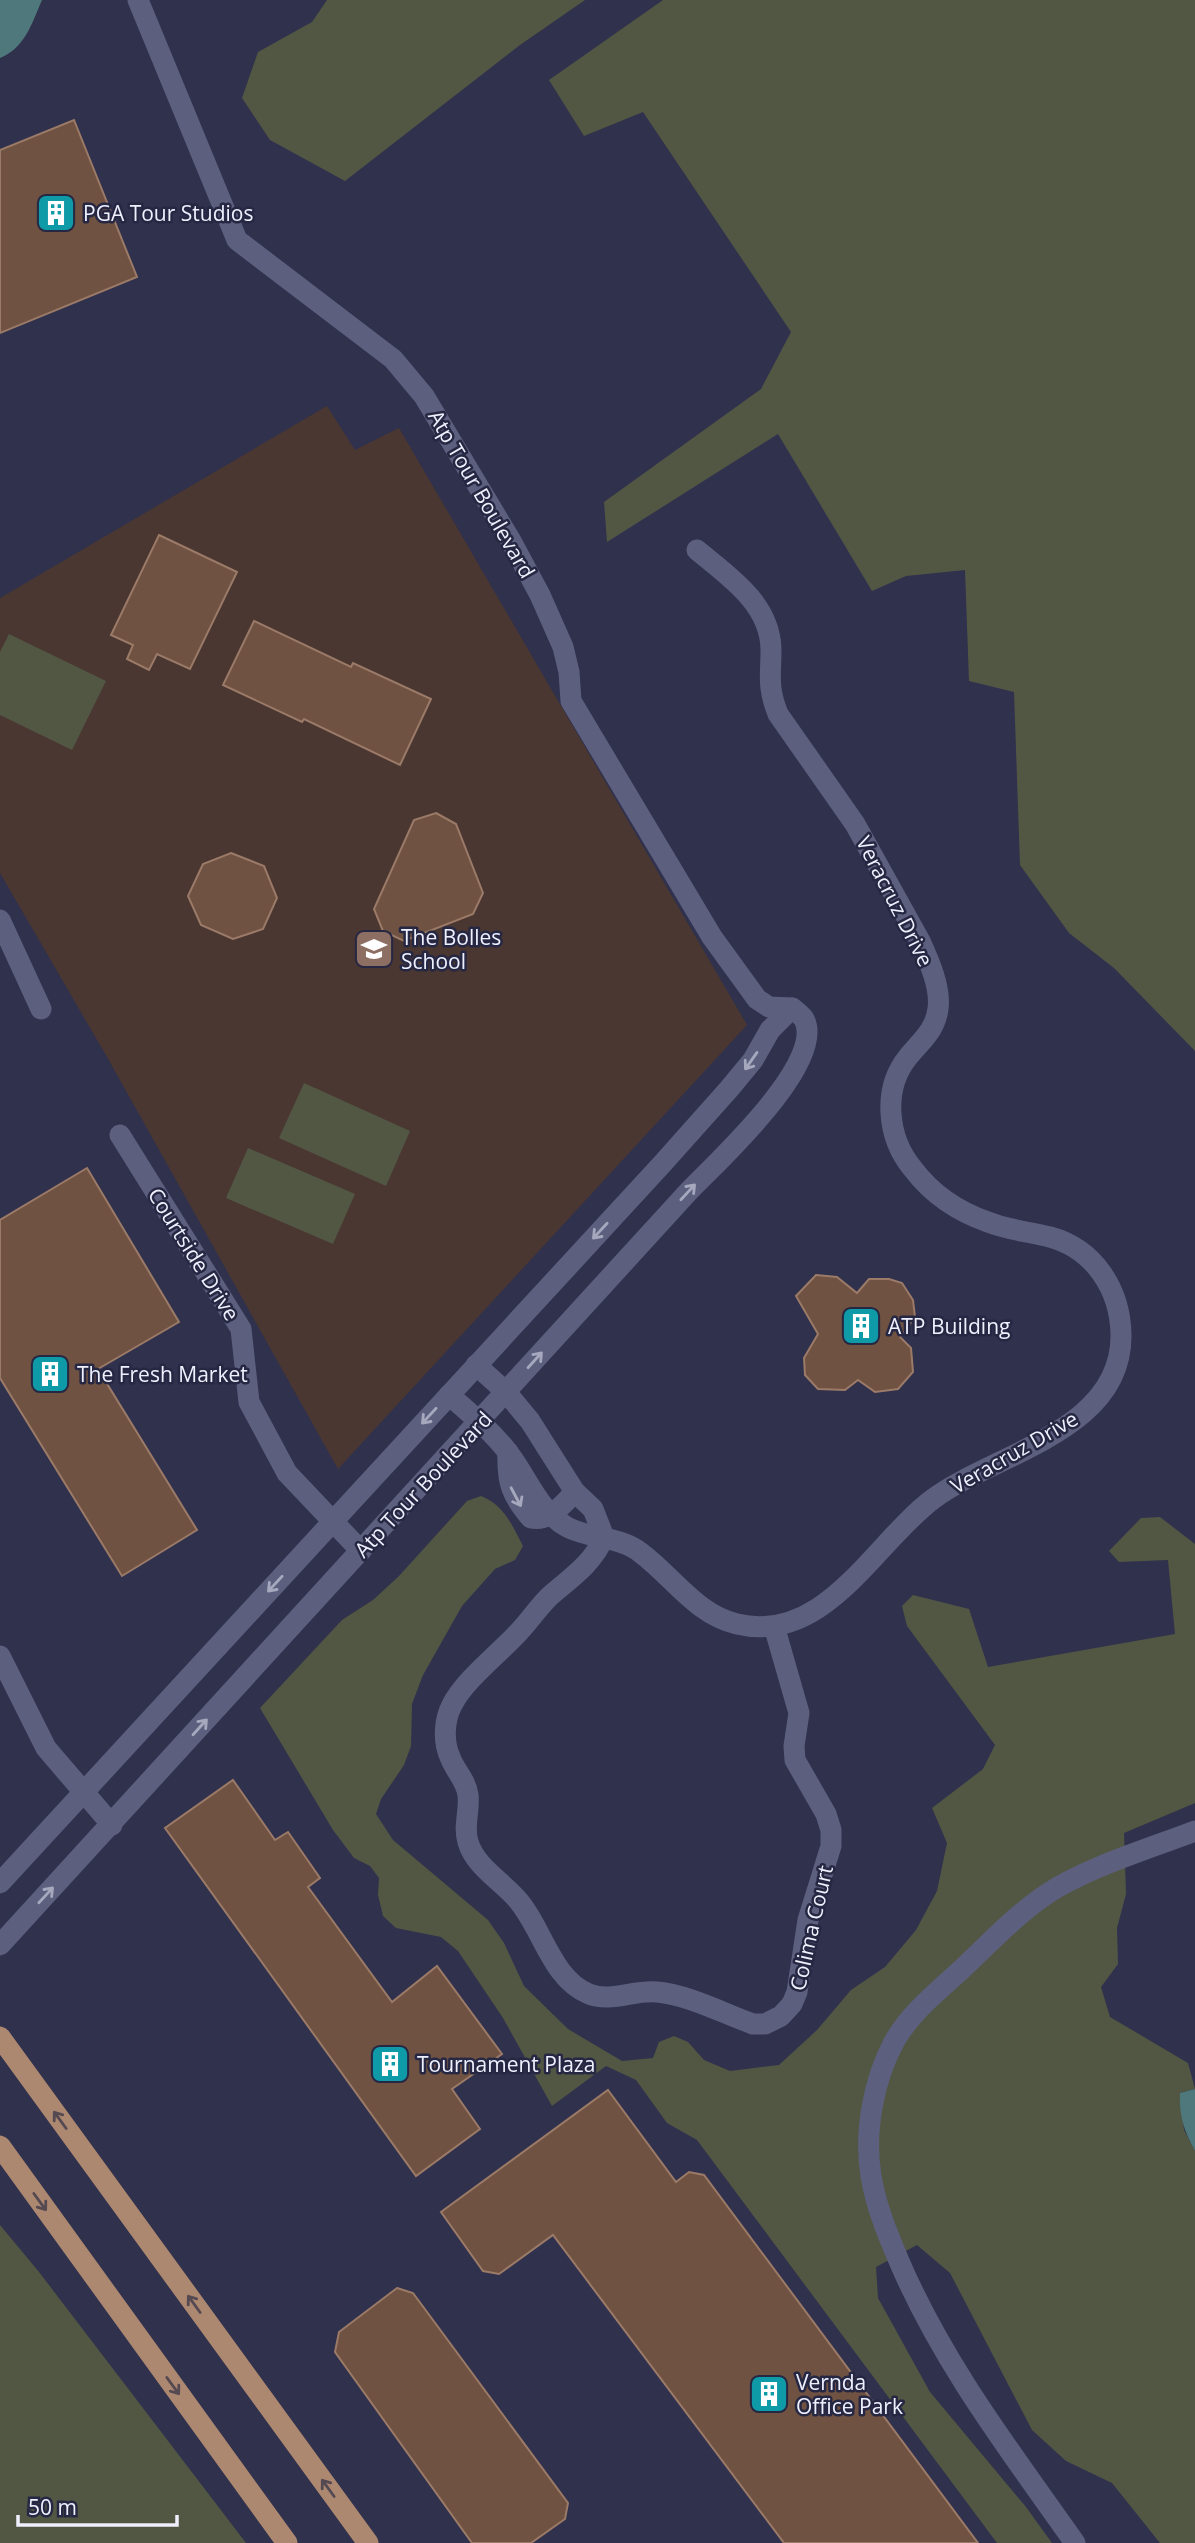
<svg xmlns="http://www.w3.org/2000/svg" width="1195" height="2543" viewBox="0 0 1195 2543" font-family="'Open Sans',sans-serif">
  <rect width="100%" height="100%" fill="#30314d"/>
  <!-- education -->
  <polygon fill="#4a3732" points="327,406 355,450 399,428 747,1025 338,1469 107,1057 0,873 0,598"/>
  <!-- green -->
  <g fill="#525743">
    <polygon points="327,0 585,0 520,45 345,181 270,140 242,98 258,52 312,22"/>
    <polygon points="663,0 1195,0 1195,1051 1114,968 1069,933 1020,865 1014,692 969,681 965,570 906,576 872,591 778,434 607,542 604,502 761,389 791,332 643,112 584,136 549,80"/>
    <polygon points="9,634 106,681 72,750 0,715 0,652"/>
    <polygon points="304,1083 410,1131 386,1186 279,1138"/>
    <polygon points="248,1148 355,1194 333,1244 226,1198"/>
    <path d="M481 1496C504 1505 512 1525 523 1546L515 1560 495 1569 462 1606 423 1675 412 1704 411 1746 404 1765 381 1799 376 1814 393 1840 488 1920 504 1943 524 1986 568 2029 622 2061 653 2058 659 2042 674 2036 688 2042 704 2060 730 2071 779 2065 817 2030 851 1990 885 1967 916 1930 937 1891 947 1843 932 1808 983 1769 995 1745 907 1626 902 1606 913 1595 969 1609 988 1667 1175 1634 1168 1560 1119 1562 1109 1551 1141 1518 1160 1517 1195 1544V1803L1124 1833 1126 1894 1117 1928 1118 1964 1101 1987 1110 2017 1188 2063 1195 2089 1180 2093 1184 2130 1195 2151V2543H1160L1112 2483 1066 2461 1032 2430 950 2273 917 2245 876 2267 878 2298 930 2392 1026 2507 1052 2543H997L697 2140 667 2123 636 2080 606 2066 552 2106 503 2018 458 1951 441 1937 396 1928 383 1916 378 1895 379 1878 370 1866 354 1858 333 1830 260 1708 342 1620 373 1600 399 1576 467 1501Z"/>
    <polygon points="0,2225 39,2272 246,2543 0,2543"/>
  </g>
  <!-- water -->
  <g fill="#4f787c">
    <path d="M0 0H42C32 23 25 48 0 58Z"/>
    <path d="M1195 2089V2151C1184 2131 1179 2116 1180 2093Z"/>
  </g>
  <!-- building -->
  <g fill="#6f5242" stroke="#9b7a67" stroke-width="2">
    <polygon points="74,120 137,277 0,333 0,150"/>
    <polygon points="159,535 237,572 190,669 157,654 149,670 127,659 133,645 111,635"/>
    <polygon points="254,621 351,667 353,663 431,699 400,765 304,719 302,722 223,685"/>
    <polygon points="436,813 456,824 483,893 473,914 404,941 383,931 374,909 414,820"/>
    <polygon points="231,853 264,866 277,898 263,929 233,939 201,925 188,896 203,864"/>
    <polygon points="87,1168 179,1322 98,1369 197,1530 122,1576 0,1378 0,1220"/>
    <polygon points="816,1275 837,1277 857,1293 869,1279 889,1279 902,1283 913,1300 915,1317 900,1337 911,1348 913,1372 898,1389 875,1392 858,1380 845,1390 818,1389 805,1375 804,1358 818,1334 796,1296"/>
    <polygon points="233,1780 275,1840 288,1832 320,1878 308,1887 392,2002 437,1966 502,2054 452,2089 480,2129 416,2176 165,1828"/>
    <polygon points="608,2090 676,2182 689,2172 704,2175 978,2543 784,2543 553,2235 499,2274 483,2271 441,2212"/>
    <polygon points="397,2288 413,2293 568,2503 565,2519 531,2543 472,2543 335,2352 339,2332"/>
  </g>
  <g fill="none" stroke-linecap="round" stroke-linejoin="round">
    <!-- minor -->
    <g stroke="#5d5f7e" stroke-width="21">
      <polyline points="0,920 41,1009"/>
      <polyline points="120,1135 241,1329 249,1402 287,1473 361,1551"/>
      <polyline points="476,1365 506,1392 530,1421 575,1492 593,1509 604,1537"/>
      <path d="M449 1395C470 1413 493 1432 510 1455 528 1479 539 1511 567 1527 589 1539 620 1536 641 1553 673 1577 697 1615 737 1624 825 1645 874 1543 933 1499 995 1453 1123 1431 1121 1334 1120 1289 1094 1249 1050 1237 1030 1232 1008 1230 988 1222 959 1212 932 1194 913 1169 887 1138 882 1089 908 1057 921 1041 935 1031 938 1009 941 987 929 961 920 941L855 824 778 714C767 686 771 676 771 649 770 603 728 576 697 550"/>
      <path d="M508 1452C507 1482 511 1495 531 1518 550 1522 563 1504 575 1492"/>
      <path d="M604 1537C593 1563 572 1577 551 1595 538 1607 529 1622 516 1635 497 1655 464 1681 452 1705 444 1720 443 1742 450 1757 455 1771 466 1780 468 1795 470 1811 463 1826 468 1842 475 1866 500 1880 516 1898 542 1926 551 1979 589 1994 611 2003 635 1989 657 1992 689 1995 722 2013 753 2024H765L781 2016 792 2004 797 1992 808 1920 831 1846V1830L826 1814 795 1760 794 1746 799 1713 774 1626"/>
      <polyline points="0,1656 46,1748 112,1825"/>
      <polyline points="0,1883 663,1163 729,1089 753,1060 770,1030 792,1008"/>
      <path d="M0 1945 689 1191C716 1163 827 1062 804 1019 801 1015 796 1011 792 1008L769 1007 757 999 712 937 571 701 569 672 563 647 540 595 511 541 424 396 393 359 237 240 138 0"/>
      <path d="M1075 2543C1011 2452 943 2364 899 2261 887 2233 876 2206 871 2176 864 2133 873 2081 894 2042 910 2013 937 1992 962 1969 992 1941 1022 1908 1058 1887 1101 1863 1150 1848 1195 1831"/>
    </g>
    <!-- major -->
    <g stroke="#ad8870" stroke-width="21">
      <polyline points="0,2037 368,2543"/>
      <polyline points="0,2146 287,2543"/>
    </g>
  </g>
  <!-- one-way arrows -->
  <defs><path id="oneway-shaft" d="M-6 0H5M1.5-3L5.5 0L1.5 3" fill="none" stroke-width="1.6" stroke-linecap="round" stroke-linejoin="round" transform="scale(1.75)"/></defs>
  <g stroke="#a6a8be">
    <use href="#oneway-shaft" transform="translate(751 1061) rotate(125)"/>
    <use href="#oneway-shaft" transform="translate(688 1192) rotate(-47)"/>
    <use href="#oneway-shaft" transform="translate(600 1231) rotate(133)"/>
    <use href="#oneway-shaft" transform="translate(535 1360) rotate(-48)"/>
    <use href="#oneway-shaft" transform="translate(429 1416) rotate(133)"/>
    <use href="#oneway-shaft" transform="translate(516 1497) rotate(62)"/>
    <use href="#oneway-shaft" transform="translate(275 1584) rotate(133)"/>
    <use href="#oneway-shaft" transform="translate(200 1727) rotate(-48)"/>
    <use href="#oneway-shaft" transform="translate(46 1895) rotate(-47)"/>
  </g>
  <g stroke="#554952">
    <use href="#oneway-shaft" transform="translate(60 2120) rotate(-126)"/>
    <use href="#oneway-shaft" transform="translate(40 2202) rotate(54)"/>
    <use href="#oneway-shaft" transform="translate(194 2304) rotate(-126)"/>
    <use href="#oneway-shaft" transform="translate(173 2386) rotate(54)"/>
    <use href="#oneway-shaft" transform="translate(328 2488) rotate(-126)"/>
  </g>
  <!-- icons -->
  <defs>
    <g id="building-square" transform="scale(2.0125)"><rect x="-9" y="-9" width="18" height="18" rx="4" fill="#0f9aa8" stroke="#262742"/><path d="M-4-6H4V6H1V3H-1V6H-4ZM-2.5-4.3h1.7v1.8h-1.7ZM.8-4.3h1.7v1.8H.8ZM-2.5-1h1.7V.8h-1.7ZM.8-1h1.7V.8H.8Z" fill="#fff"/></g>
    <g id="school-square" transform="scale(2.0125)"><rect x="-9" y="-9" width="18" height="18" rx="4" fill="#8d6e63" stroke="#262742"/><path d="M0-5L7-2L0 1L-7-2ZM-4 1L0 2.5L4 1V4Q0 6-4 4Z" fill="#fff"/></g>
  </defs>
  <g fill-rule="evenodd">
    <use href="#building-square" x="56" y="213"/>
    <use href="#school-square" x="374" y="949"/>
    <use href="#building-square" x="861" y="1326"/>
    <use href="#building-square" x="50" y="1374"/>
    <use href="#building-square" x="390" y="2064"/>
    <use href="#building-square" x="769" y="2394"/>
  </g>
  <g text-anchor="middle" dominant-baseline="central" stroke-width="5" stroke-linejoin="round" paint-order="stroke">
    <!-- poi labels -->
    <g font-size="21" fill="#eef0fe" stroke="#262742" text-anchor="start">
      <text x="83" y="213">PGA Tour Studios</text>
      <text x="401" y="937">The Bolles<tspan x="401" dy="24">School</tspan></text>
      <text x="888" y="1326">ATP Building</text>
      <text x="77" y="1374">The Fresh Market</text>
      <text x="417" y="2064">Tournament Plaza</text>
      <text x="796" y="2382">Vernda<tspan x="796" dy="24">Office Park</tspan></text>
    </g>
    <!-- street labels -->
    <g font-size="21" fill="#eef0fe" stroke="#262742">
      <text transform="translate(482 494) rotate(60)">Atp Tour Boulevard</text>
      <text transform="translate(895 901) rotate(63)">Veracruz Drive</text>
      <text transform="translate(194 1254) rotate(58)">Courtside Drive</text>
      <text transform="translate(1014 1452) rotate(-30)">Veracruz Drive</text>
      <text transform="translate(423 1484) rotate(-47)">Atp Tour Boulevard</text>
      <text transform="translate(811 1928) rotate(-77)">Colima Court</text>
    </g>
  </g>
  <!-- scale -->
  <path d="M18 2515v10h159v-10" fill="none" stroke="#eef0fe" stroke-width="3.5"/>
  <text x="28" y="2515" font-size="21" fill="#eef0fe" stroke="#262742" stroke-width="5" paint-order="stroke">50 m</text>
</svg>
